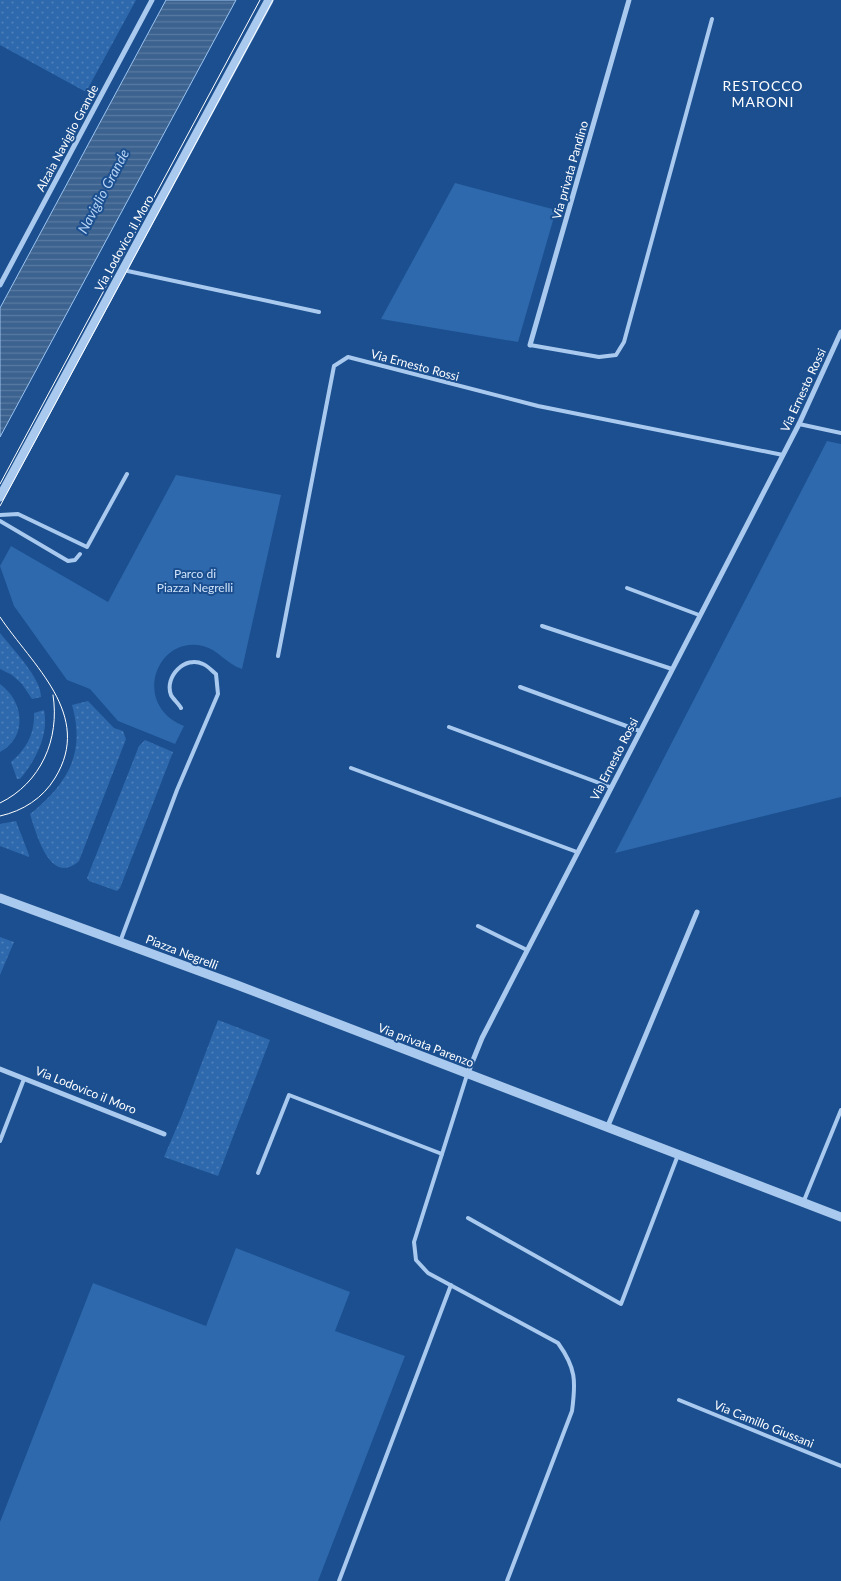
<svg xmlns="http://www.w3.org/2000/svg" width="841" height="1581" viewBox="0 0 841 1581" font-family="Lato,sans-serif">
  <defs>
    <pattern id="grass-dots" width="8" height="8" patternUnits="userSpaceOnUse" patternTransform="scale(1.25)"><rect width="8" height="8" fill="#2e69ad"/><path d="M2 2h.1M6 6h.1" fill="none" stroke="#4d80b9" stroke-width="1.8" stroke-linecap="round"/></pattern>
    <pattern id="water-rules" width="6" height="5" patternUnits="userSpaceOnUse" patternTransform="scale(1.25)"><rect width="6" height="5" fill="#3c6290"/><path d="M0 2.5h6" fill="none" stroke="#597aa1"/></pattern>
  </defs>
  <rect width="100%" height="100%" fill="#1b4f8f"/>
  <!-- grass -->
  <g fill="url(#grass-dots)">
    <polygon points="0,0 136,0 86,92 0,45"/>
    <path d="M0 633C11 647 42 679 41 697L32 699 22 684 12 675 0 669Z"/>
    <path d="M0 684C24 701 28 737 0 752Z"/>
    <path d="M88 701 114 728 123 731 126 739 79 861C50 887 36 833 30 814 67 784 86 754 72 705Z"/>
    <path d="M44 710C49 735 36 760 20 779H17L11 762C26 749 35 734 34 713Z"/>
    <polygon points="145,740 173,752 120,888 117,891 89,881 87,878 139,746"/>
    <polygon points="16,821 29,855 29,857 0,846 0,824"/>
    <polygon points="0,937 14,942 0,975"/>
    <polygon points="218,1020 270,1040 218,1176 164,1157 182,1115"/>
  </g>
  <!-- park -->
  <g fill="#2e69ad">
    <polygon points="455,183 556,210 518,342 381,319"/>
    <polygon points="827,441 841,444 841,797 615,853"/>
    <path d="M176 475 281 495 242 669C226 664 219 650 203 646 156 635 131 705 184 726L175 744 118 721 90 689 67 680 14 606 0 566 11 546 108 602Z"/>
    <polygon points="236,1248 350,1292 335,1331 405,1356 318,1581 0,1581 0,1522 93,1283 206,1326"/>
  </g>
  <!-- water -->
  <polygon fill="url(#water-rules)" stroke="#9cc4f0" points="166,0 236,0 0,437 0,308"/>
  <g fill="none" stroke-linecap="round" stroke-linejoin="round">
    <!-- service -->
    <g stroke="#a9c9ee" stroke-width="4">
      <polyline points="123,270 319,312"/>
      <polyline points="530,345 599,357 616,355 624,342 712,19"/>
      <polyline points="799,424 841,433"/>
      <polyline points="0,515 18,514 87,547 127,474"/>
      <polyline points="0,521 68,561 75,560 80,554"/>
      <polyline points="627,588 699,615"/>
      <polyline points="542,626 672,669"/>
      <polyline points="278,656 334,366 348,357 538,406 783,455"/>
      <polyline points="520,687 640,731"/>
      <polyline points="449,727 610,787"/>
      <polyline points="351,768 577,852"/>
      <polyline points="478,926 527,950"/>
      <path d="M120 942 177 790 218 694 216 674C212 671 208 666 203 664 185 655 164 677 171 695 173 699 179 704 181 708"/>
      <polyline points="0,1141 24,1079"/>
      <path d="M442 1154 414 1242 416 1260 428 1273 558 1343C576 1368 576 1381 572 1411L507 1581"/>
      <polyline points="258,1173 289,1095 442,1154 467,1075"/>
      <polyline points="803,1203 841,1110"/>
      <polyline points="468,1218 621,1304 678,1155"/>
      <polyline points="679,1400 841,1466"/>
      <polyline points="339,1581 451,1285"/>
    </g>
    <!-- minor -->
    <g stroke="#a9c9ee" stroke-width="5">
      <polyline points="0,285 152,0"/>
      <polyline points="530,345 629,0"/>
      <polyline points="0,1069 164,1134"/>
      <polyline points="467,1075 482,1038 799,424 841,332"/>
      <polyline points="607,1128 697,912"/>
    </g>
    <!-- tertiary -->
    <g stroke="#a9c9ee" stroke-width="9">
      <polyline points="0,497 269,0"/>
      <polyline points="0,898 237,985 841,1217"/>
    </g>
    <!-- tram -->
    <g stroke="#fff" stroke-width="1">
      <polyline points="0,484 260,0"/>
      <polyline points="0,506 273,0"/>
      <path d="M0 617C32 665 94 715 55 778 43 798 23 811 0 816"/>
      <path d="M0 803C41 783 60 739 53 695"/>
    </g>
  </g>
  <g text-anchor="middle" dominant-baseline="central" stroke-width="4" stroke-linejoin="round" paint-order="stroke">
    <!-- street labels -->
    <g font-size="12" fill="#fff" stroke="#1b4f8f">
      <text transform="translate(67 138) rotate(-62)">Alzaia Naviglio Grande</text>
      <text transform="translate(570 170) rotate(-74)">Via privata Pandino</text>
      <text transform="translate(124 243) rotate(-61)">Via Lodovico il Moro</text>
      <text transform="translate(415 365) rotate(15)">Via Ernesto Rossi</text>
      <text transform="translate(803 390) rotate(-65)">Via Ernesto Rossi</text>
      <text transform="translate(614 759) rotate(-63)">Via Ernesto Rossi</text>
      <text transform="translate(182 952) rotate(21)">Piazza Negrelli</text>
      <text transform="translate(426 1045) rotate(21)">Via privata Parenzo</text>
      <text transform="translate(86 1090) rotate(22)">Via Lodovico il Moro</text>
      <text transform="translate(764 1424) rotate(22)">Via Camillo Giussani</text>
    </g>
    <!-- park labels -->
    <g font-size="12" fill="#cfe3fa" stroke="#1b4f8f">
      <text x="195" y="573">Parco di<tspan x="195" dy="14">Piazza Negrelli</tspan></text>
    </g>
    <!-- neighbourhood labels -->
    <g font-size="14" letter-spacing="1" fill="#fff" stroke="#1b4f8f">
      <text x="763" y="85">RESTOCCO<tspan x="763" dy="16">MARONI</tspan></text>
    </g>
    <!-- water labels -->
    <g font-size="14" font-style="italic" fill="#b5d3f5" stroke="#1b4f8f">
      <text transform="translate(103 191) rotate(-62)">Naviglio Grande</text>
    </g>
  </g>
</svg>
